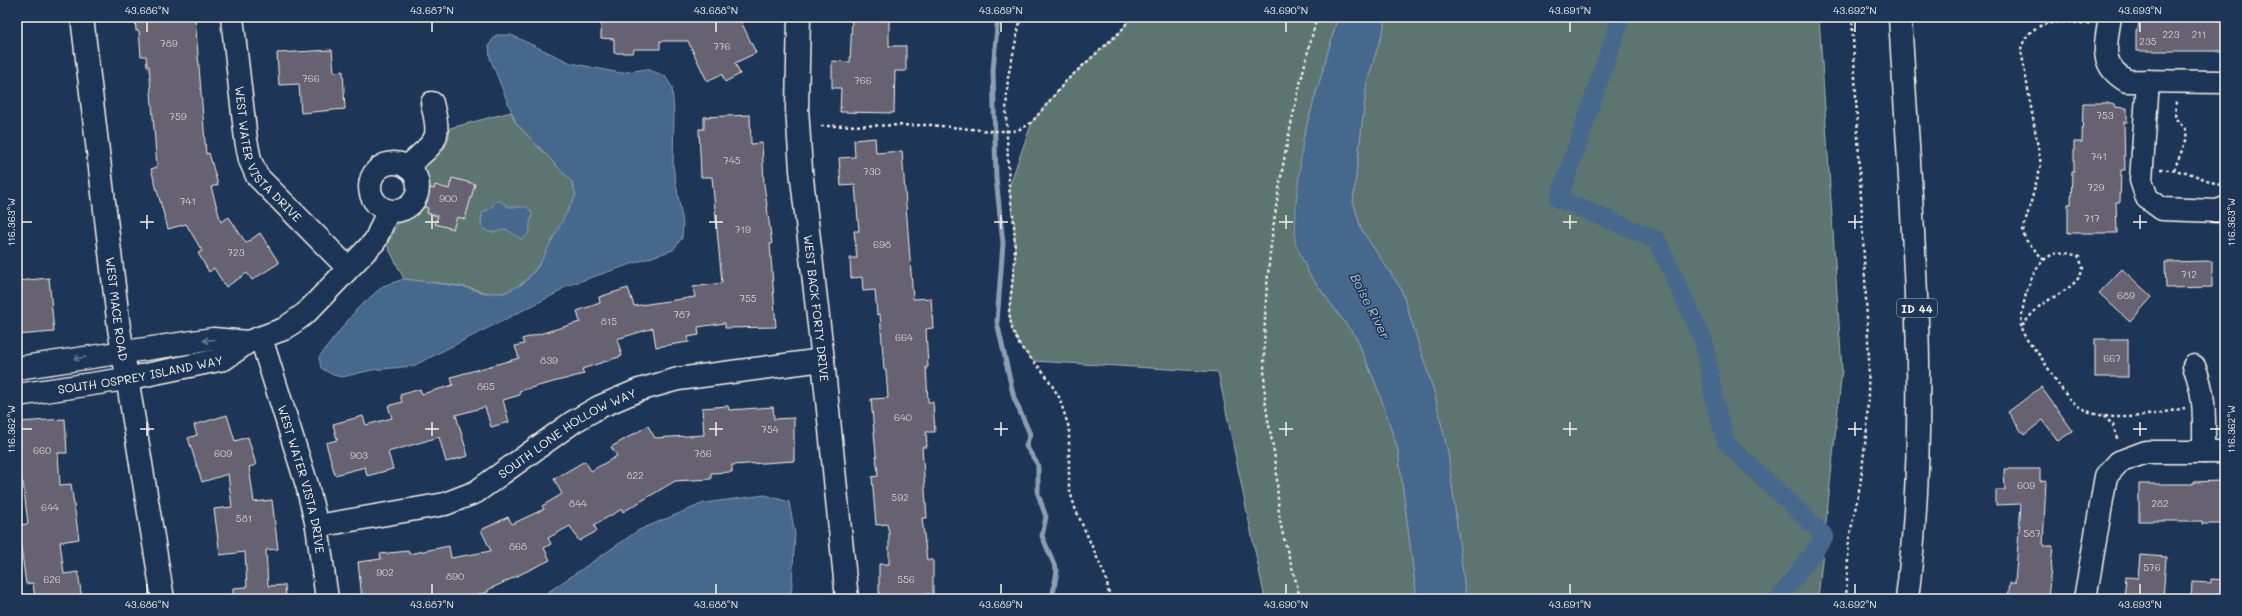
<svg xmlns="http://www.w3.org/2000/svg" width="2242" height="616" viewBox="0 0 2242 616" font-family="Mali,sans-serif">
  <rect width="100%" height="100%" fill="#1d3557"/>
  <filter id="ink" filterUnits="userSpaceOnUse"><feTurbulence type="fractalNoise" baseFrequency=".025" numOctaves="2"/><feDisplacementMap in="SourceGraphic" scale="8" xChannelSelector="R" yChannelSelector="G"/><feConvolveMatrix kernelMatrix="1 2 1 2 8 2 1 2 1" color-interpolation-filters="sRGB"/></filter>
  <g filter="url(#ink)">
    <!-- green -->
    <g fill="#5c7470" stroke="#a8b2ac">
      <polygon points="1131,17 1338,17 1303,139 1309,274 1357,339 1379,392 1398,450 1417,599 1265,599 1218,372 1033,361 1020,346 1012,329 1009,312 1015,258 1014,223 1009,187 1032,122 1066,81 1121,31"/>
      <polygon points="1387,17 1819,17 1842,370 1818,599 1466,599 1448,453 1434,392 1401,289 1361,229 1353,201 1367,82"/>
      <path d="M511 112 516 123 572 182 576 195C561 224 538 286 503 293 489 296 478 289 465 287 445 283 424 282 404 279L387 245C391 238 395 226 401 220 407 215 415 213 419 204 425 191 419 178 424 165 429 149 448 161 450 128Z"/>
    </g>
    <!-- water -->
    <g fill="#47678d" stroke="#8c9eb1">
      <polygon points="1338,17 1387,17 1367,82 1353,201 1361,229 1401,289 1434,392 1448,453 1466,599 1417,599 1398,450 1379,392 1357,339 1309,274 1295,242 1296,204 1303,139"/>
      <polygon points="496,35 511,35 571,63 620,73 647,69 665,76 672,87 674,113 673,166 683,224 682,238 673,250 566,286 557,293 413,366 372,370 342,377 333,375 321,368 319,357 357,309 383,286 404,279 465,287 484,293 504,293 524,283 538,267 576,195 572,182 516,123 490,58 489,45"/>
      <path d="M496 201H500L509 207H527C535 213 531 216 530 224 529 232 530 236 521 239L506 229C496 232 490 235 481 227L482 213 491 208Z"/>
      <polygon points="765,495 789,502 795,534 791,599 538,599 639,530 704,503"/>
    </g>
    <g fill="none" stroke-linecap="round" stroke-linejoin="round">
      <!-- stream -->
      <polyline stroke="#8c9eb1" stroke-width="5" points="998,17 993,70 996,178 1003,243 997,322 1014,398 1030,434 1026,446 1038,465 1038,494 1046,517 1042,536 1057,571 1052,599"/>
      <!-- canal -->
      <polyline stroke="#47678d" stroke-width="18" points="1621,17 1559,199 1657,240 1704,342 1714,399 1726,443 1825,536 1779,599"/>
    </g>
    <!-- building -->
    <g fill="#666272" stroke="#f4f1e8">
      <polygon points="135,17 195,17 206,154 209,153 218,185 211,187 221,222 229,217 246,243 260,233 279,263 252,280 247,273 226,287 214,268 209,272 198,253 202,251 186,224 168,229 151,169 157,167 149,66 147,66 146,56 141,56 139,31 136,31"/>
      <polygon points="601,17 739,17 756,53 735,63 740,74 725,82 722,74 707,81 688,41 660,41 660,49 634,49 633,53 614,53 614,39 601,38"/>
      <polygon points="852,17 889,17 889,46 906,46 906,71 895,71 894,113 840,112 841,88 832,88 832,61 850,62"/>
      <polygon points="2141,17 2225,17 2225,51 2136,51 2136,30 2138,30 2139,20 2141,20"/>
      <polygon points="332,50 334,72 343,71 345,109 301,113 299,84 279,85 277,53"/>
      <polygon points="2083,103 2107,103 2114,105 2115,107 2127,108 2127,122 2124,122 2125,170 2121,170 2120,202 2116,202 2117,233 2068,233 2068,204 2071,204 2072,172 2074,172 2074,142 2082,142"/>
      <polygon points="750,115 751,144 762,143 764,184 772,244 770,244 776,327 725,328 725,323 698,327 699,335 688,337 689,342 656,347 653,328 617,339 622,356 582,369 584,374 519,391 520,395 503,400 509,422 491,427 485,407 456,415 468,456 446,462 439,437 388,452 393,469 367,476 365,467 335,475 326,443 337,440 333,424 363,416 366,425 392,418 388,406 402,402 400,395 420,389 422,394 453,385 451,377 519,358 515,346 524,344 522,339 580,322 577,311 600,303 599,297 628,288 634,306 695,297 693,287 722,283 712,177 701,177 699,129 704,129 704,117"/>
      <polygon points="875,138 876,153 902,151 913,299 931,298 933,328 926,329 928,367 926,367 928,402 933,402 935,432 926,432 927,447 922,447 927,518 922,518 927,560 933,560 933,594 923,594 923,599 879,599 879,564 889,564 889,533 887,524 876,525 872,477 878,476 871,399 888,398 886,370 884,370 880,314 877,315 875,290 863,291 862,277 851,278 850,258 857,258 854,231 859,231 855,185 841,186 839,158 855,157 854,140"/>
      <polygon points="452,178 475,184 465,219 457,217 453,229 435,224 438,216 427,213 428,208 421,206 426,187 434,189 435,185 449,189"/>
      <polygon points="2212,261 2212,287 2166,288 2165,262"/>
      <polygon points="2122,269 2152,297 2130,322 2099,293"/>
      <polygon points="49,278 54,332 17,335 17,281"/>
      <rect x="2095" y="339" width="33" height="38"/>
      <polygon points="2041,387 2073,431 2058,441 2043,420 2024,435 2008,412"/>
      <polygon points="728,406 729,410 773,407 774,419 794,418 794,461 732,465 732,472 711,473 711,479 675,481 623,512 622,509 594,525 597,531 579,541 570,526 548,538 551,544 544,548 550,560 488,590 488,592 475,595 476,599 362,599 358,562 381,559 380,554 408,551 409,554 449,546 451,558 491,551 481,530 508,517 512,524 544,509 542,506 562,494 554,479 585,461 591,471 617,456 611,447 648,426 655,438 704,435 702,408"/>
      <polygon points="227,415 235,441 248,437 256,465 249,467 254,502 272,500 278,549 266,550 268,586 285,585 286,599 233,599 233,588 247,587 245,552 220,555 214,509 232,507 228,474 202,482 188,438 197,435 194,425"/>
      <polygon points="65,419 67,453 58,453 60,485 71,484 79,539 60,542 64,574 78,572 82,599 35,599 33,583 26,584 21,547 17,548 17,525 28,524 23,482 17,482 17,447 20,447 18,422"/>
      <polygon points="2004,469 2040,469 2040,481 2046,480 2043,546 2053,546 2048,599 2008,599 2010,583 2015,583 2021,504 1996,505 1996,490 2005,490"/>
      <polygon points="2219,481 2220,488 2225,488 2225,524 2202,524 2202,521 2139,521 2139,484 2193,484 2193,482"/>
      <polygon points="2140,555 2166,557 2163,599 2124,599 2126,577 2138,578"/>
      <polygon points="2211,579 2225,580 2225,599 2191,599 2192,582 2211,583"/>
    </g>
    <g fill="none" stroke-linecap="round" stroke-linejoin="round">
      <!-- minor casing -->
      <g stroke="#f4f1e8" stroke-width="25">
        <g id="minor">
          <path id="s1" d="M82 17 119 328 163 599"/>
          <path id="s2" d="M232 17 246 140 250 160 257 176 348 268"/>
          <path id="s3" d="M799 17 797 108 801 170 823 360 847 599"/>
          <path d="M2110 17C2106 44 2098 65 2127 81L2225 82"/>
          <polyline points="2148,81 2141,180 2147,198 2162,209 2217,211 2225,208"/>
          <circle cx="394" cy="187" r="24"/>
          <path d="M407 167C436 140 442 143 432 103"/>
          <path id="s4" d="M261 338 307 485 317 526 327 599"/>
          <path d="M2194 366C2206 396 2204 420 2204 452"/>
          <polyline points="17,368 213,339 248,342 284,329 306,313 375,241 388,211"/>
          <path id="s5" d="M17 395 126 379 224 359 248 342"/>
          <path id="s6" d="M317 526 445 504 476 492 573 422 599 407 639 390 678 379 823 360"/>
          <polyline points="2085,599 2106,476 2119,462 2146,452 2225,452"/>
        </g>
      </g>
      <!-- major casing -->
      <g stroke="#f4f1e8" stroke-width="25">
        <path id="major" d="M1900 17C1911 210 1931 406 1907 599"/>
      </g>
      <!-- path -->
      <g stroke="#f4f1e8" stroke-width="2.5" stroke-dasharray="3 3" stroke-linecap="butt">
        <polyline points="1021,17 1008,77 1006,111 1009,187 1014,223 1015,258 1009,312 1012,329 1020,346 1045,374 1059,397 1069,428 1069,488 1075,508 1106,578 1110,599"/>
        <polyline points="821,126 931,125 991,131 1013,131 1023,128 1032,122 1066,81 1121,31 1131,17"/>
        <polyline points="2160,169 2186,172 2225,187"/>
        <polyline points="2174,170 2187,138 2185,129 2175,118 2176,100"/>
        <path d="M2044 260 2025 239 2023 231 2041 165 2021 49C2030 17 2063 21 2090 24"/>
        <path d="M2021 327C2022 297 2036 236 2079 257L2083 268C2079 287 2054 295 2040 306 2033 312 2027 320 2021 327 2024 340 2037 350 2044 362 2053 375 2061 391 2073 402 2101 427 2151 415 2185 408"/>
        <polyline points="2104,416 2113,425 2118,441"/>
        <path d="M1300 599C1295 574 1286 550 1281 526 1277 506 1278 485 1276 465 1273 443 1267 420 1265 397 1259 269 1284 140 1317 17"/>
        <polyline points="1846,599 1849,539 1860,486 1867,428 1869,359 1852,17"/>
      </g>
      <!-- minor -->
      <use href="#minor" stroke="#1d3557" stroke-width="22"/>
      <!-- major -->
      <use href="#major" stroke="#1d3557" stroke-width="22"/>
    </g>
    <!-- one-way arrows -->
    <defs><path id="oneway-shaft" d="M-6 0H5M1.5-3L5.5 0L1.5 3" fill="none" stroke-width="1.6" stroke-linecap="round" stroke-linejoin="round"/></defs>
    <g stroke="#68778a">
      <use href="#oneway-shaft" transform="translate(209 340) rotate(175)"/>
      <use href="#oneway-shaft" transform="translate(80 358) rotate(171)"/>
    </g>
  </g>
  <!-- ticks -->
  <path fill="none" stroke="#f4f1e8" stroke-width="1.5" d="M147 22V32M432 22V32M716 22V32M1001 22V32M1286 22V32M1570 22V32M1855 22V32M2140 22V32M147 215V229M432 215V229M716 215V229M1001 215V229M1286 215V229M1570 215V229M1855 215V229M2140 215V229M22 222H32M140 222H154M425 222H439M709 222H723M994 222H1008M1279 222H1293M1563 222H1577M1848 222H1862M2133 222H2147M2210 222H2220M147 422V436M432 422V436M716 422V436M1001 422V436M1286 422V436M1570 422V436M1855 422V436M2140 422V436M22 429H32M140 429H154M425 429H439M709 429H723M994 429H1008M1279 429H1293M1563 429H1577M1848 429H1862M2133 429H2147M2210 429H2220M147 584V594M432 584V594M716 584V594M1001 584V594M1286 584V594M1570 584V594M1855 584V594M2140 584V594"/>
  <g text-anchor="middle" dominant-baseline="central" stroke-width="3" stroke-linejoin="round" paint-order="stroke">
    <!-- number labels -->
    <g font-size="10" fill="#d0cdca">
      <text x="2171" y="34">223</text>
      <text x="2199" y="34">211</text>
      <text x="2148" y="41">235</text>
      <text x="169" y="43">789</text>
      <text x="722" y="46">776</text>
      <text x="311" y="78">766</text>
      <text x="863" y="80">766</text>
      <text x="2105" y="115">753</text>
      <text x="178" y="116">759</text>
      <text x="2099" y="156">741</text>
      <text x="732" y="160">745</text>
      <text x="872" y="171">730</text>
      <text x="2096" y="187">729</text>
      <text x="448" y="198">900</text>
      <text x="188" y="201">741</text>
      <text x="2092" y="218">717</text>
      <text x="743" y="229">719</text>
      <text x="882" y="244">698</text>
      <text x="236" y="252">723</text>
      <text x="2189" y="274">712</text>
      <text x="2126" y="295">689</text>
      <text x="748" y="298">755</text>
      <text x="682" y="314">787</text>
      <text x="609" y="321">815</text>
      <text x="904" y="337">664</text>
      <text x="2112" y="358">667</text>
      <text x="549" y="360">839</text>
      <text x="486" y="386">865</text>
      <text x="903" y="417">640</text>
      <text x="770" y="429">754</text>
      <text x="42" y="450">660</text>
      <text x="223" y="453">609</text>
      <text x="703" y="453">786</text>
      <text x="359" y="455">903</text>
      <text x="635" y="475">822</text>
      <text x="2026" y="485">609</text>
      <text x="900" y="497">592</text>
      <text x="578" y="503">844</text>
      <text x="2160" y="503">282</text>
      <text x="50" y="507">644</text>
      <text x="244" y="518">581</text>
      <text x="2032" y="533">587</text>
      <text x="518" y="546">868</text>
      <text x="2152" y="567">576</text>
      <text x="385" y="572">902</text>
      <text x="455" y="576">890</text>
      <text x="52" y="579">626</text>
      <text x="906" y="579">556</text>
    </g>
    <!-- shield labels -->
    <rect fill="#1d3557" stroke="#b4b9bc" stroke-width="1" x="1897" y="299" width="40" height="18" rx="3"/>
    <g font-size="11" font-weight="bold" fill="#f4f1e8">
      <text x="1917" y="308">ID 44</text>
    </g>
    <!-- street labels -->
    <g font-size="12" fill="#f4f1e8" stroke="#1d3557">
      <text stroke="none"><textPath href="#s2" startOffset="146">WEST WATER VISTA DRIVE</textPath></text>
      <text stroke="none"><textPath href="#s3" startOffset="292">WEST BACK FORTY DRIVE</textPath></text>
      <text stroke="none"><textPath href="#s1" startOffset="294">WEST MACE ROAD</textPath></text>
      <text stroke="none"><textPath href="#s5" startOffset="125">SOUTH OSPREY ISLAND WAY</textPath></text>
      <text stroke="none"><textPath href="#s6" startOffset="272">SOUTH LONE HOLLOW WAY</textPath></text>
      <text stroke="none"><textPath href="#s4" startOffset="147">WEST WATER VISTA DRIVE</textPath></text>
    </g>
    <!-- water labels -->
    <g font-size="13" font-style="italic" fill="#b7c1c8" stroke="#1d3557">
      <text transform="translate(1371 306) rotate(63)">Boise River</text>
    </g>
  </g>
  <!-- margin -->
  <rect width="2242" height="616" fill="none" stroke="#1d3557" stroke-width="44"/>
  <rect x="22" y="22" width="2198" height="572" fill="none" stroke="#f4f1e8" stroke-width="1.5"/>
  <g font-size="10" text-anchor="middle" fill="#f4f1e8">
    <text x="147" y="14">43.686°N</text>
    <text x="432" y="14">43.687°N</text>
    <text x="716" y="14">43.688°N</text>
    <text x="1001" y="14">43.689°N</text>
    <text x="1286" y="14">43.690°N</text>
    <text x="1570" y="14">43.691°N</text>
    <text x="1855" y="14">43.692°N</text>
    <text x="2140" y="14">43.693°N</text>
    <text transform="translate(2231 222) rotate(-90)" y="4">116.363°W</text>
    <text transform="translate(11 222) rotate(-90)" y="4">116.363°W</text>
    <text transform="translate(2231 429) rotate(-90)" y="4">116.362°W</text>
    <text transform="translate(11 429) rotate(-90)" y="4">116.362°W</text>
    <text x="147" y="608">43.686°N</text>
    <text x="432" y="608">43.687°N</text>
    <text x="716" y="608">43.688°N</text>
    <text x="1001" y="608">43.689°N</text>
    <text x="1286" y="608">43.690°N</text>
    <text x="1570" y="608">43.691°N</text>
    <text x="1855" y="608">43.692°N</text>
    <text x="2140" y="608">43.693°N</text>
  </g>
</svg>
